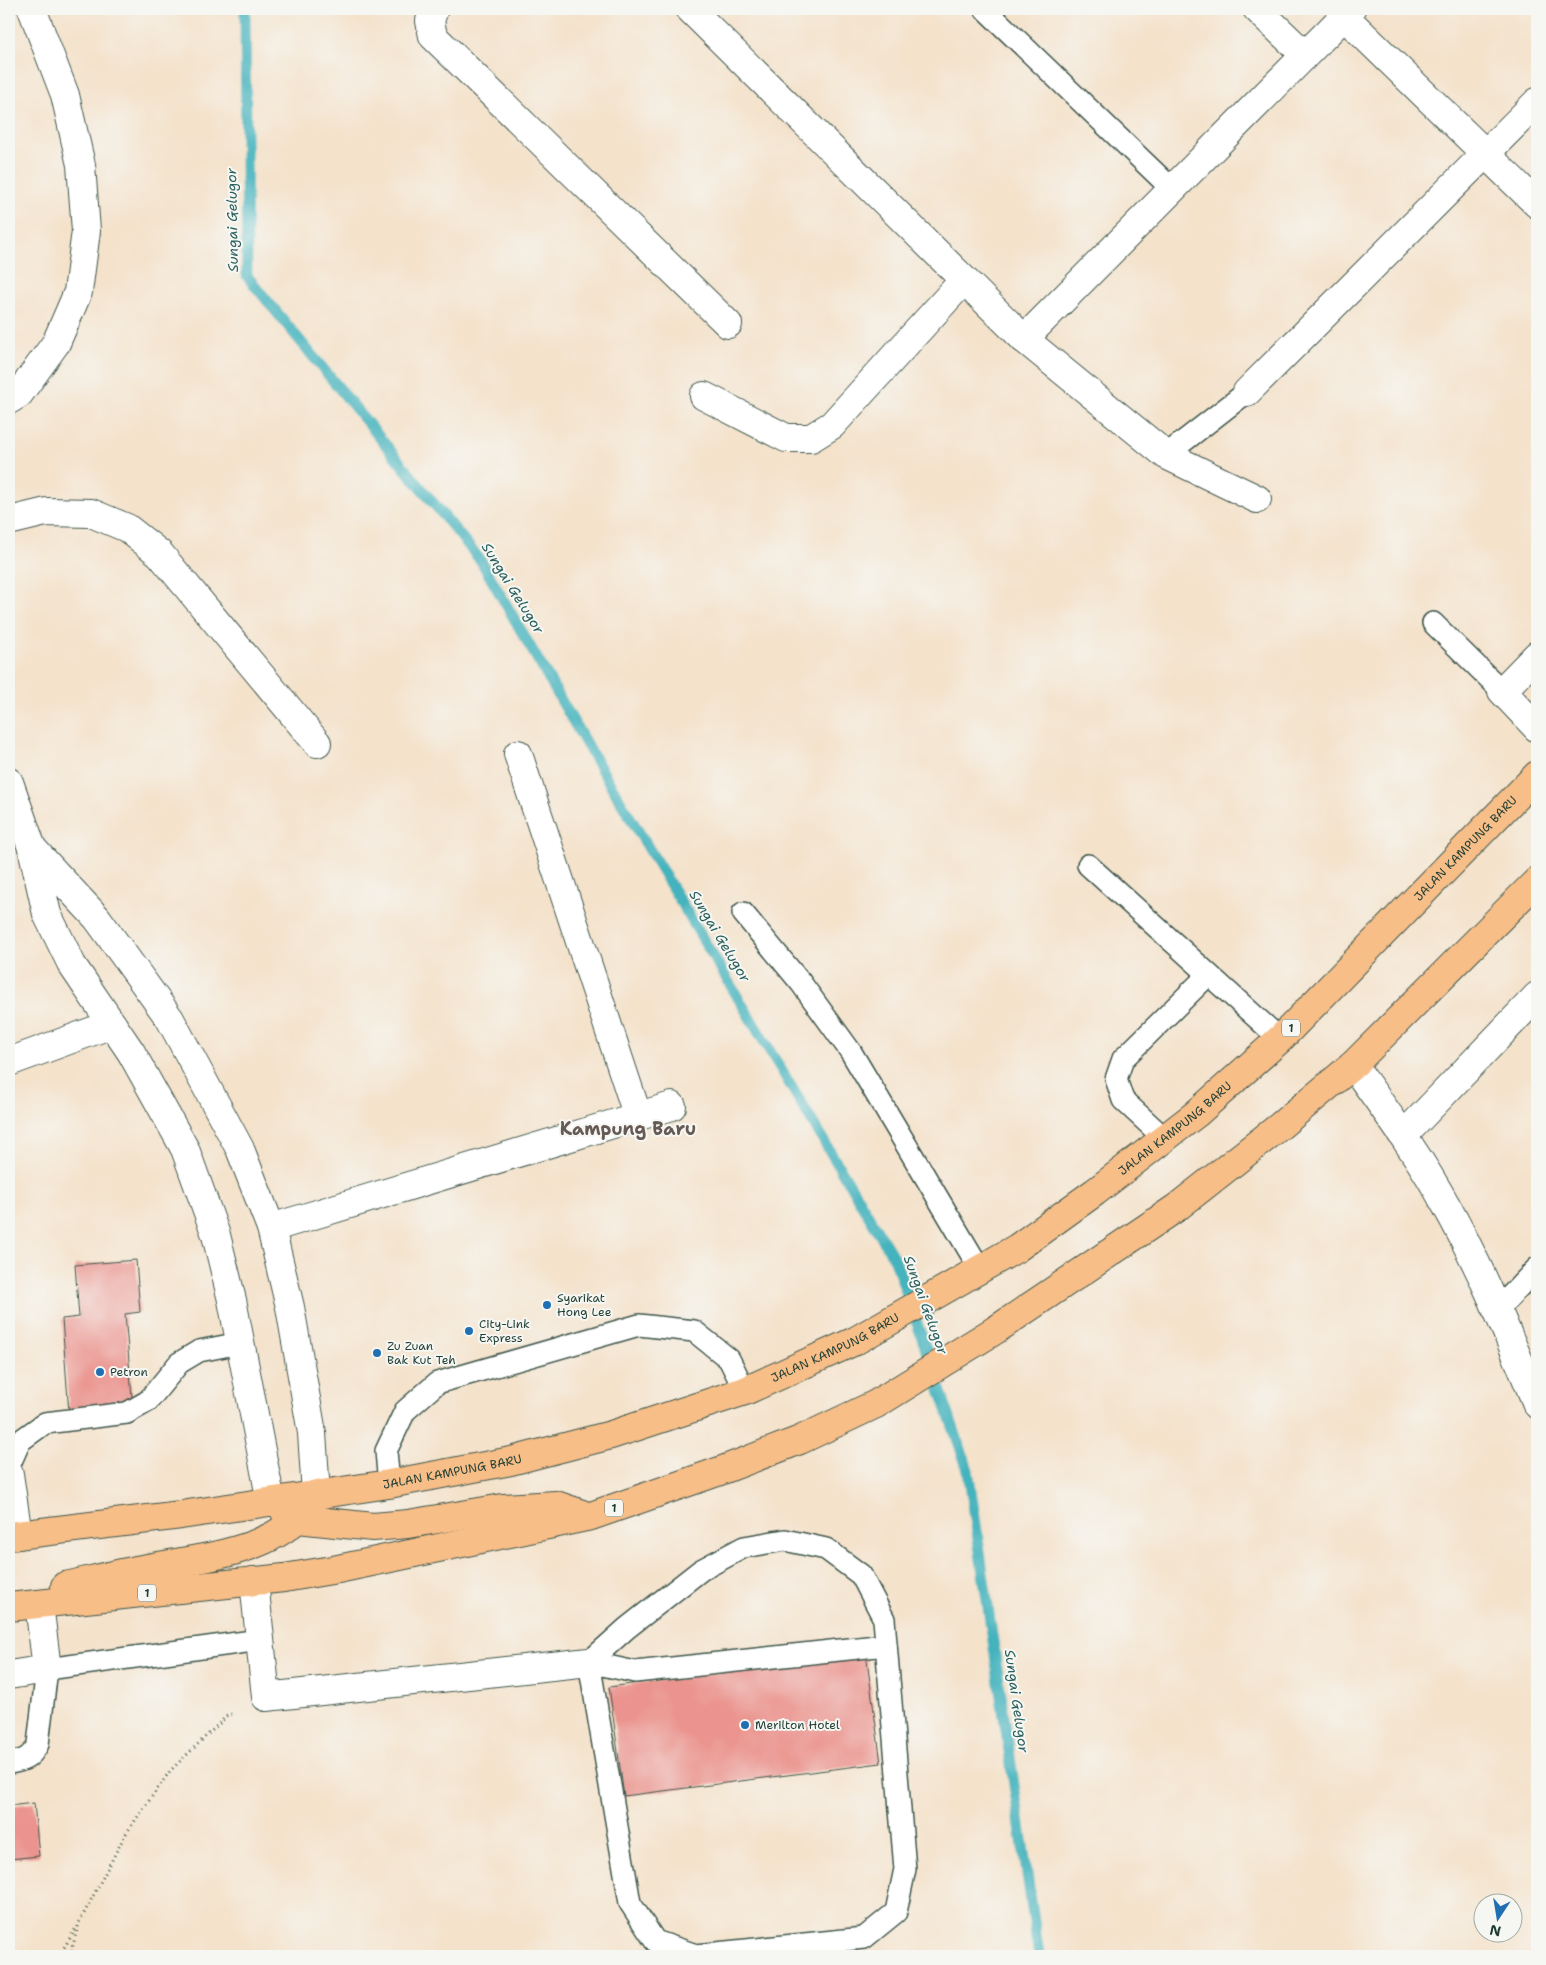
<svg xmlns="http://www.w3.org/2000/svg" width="1546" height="1965" viewBox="0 0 1546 1965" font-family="'Shantell Sans',sans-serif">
  <rect width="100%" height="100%" fill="#f6f6f2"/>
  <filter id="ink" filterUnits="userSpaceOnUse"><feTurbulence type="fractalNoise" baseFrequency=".02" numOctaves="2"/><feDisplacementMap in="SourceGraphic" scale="10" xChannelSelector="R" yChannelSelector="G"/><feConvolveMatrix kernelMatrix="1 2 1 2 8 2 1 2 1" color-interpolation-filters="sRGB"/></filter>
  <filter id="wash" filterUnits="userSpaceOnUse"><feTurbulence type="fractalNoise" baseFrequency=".0096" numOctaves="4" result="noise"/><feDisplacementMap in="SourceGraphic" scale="20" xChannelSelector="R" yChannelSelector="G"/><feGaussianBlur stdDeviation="1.12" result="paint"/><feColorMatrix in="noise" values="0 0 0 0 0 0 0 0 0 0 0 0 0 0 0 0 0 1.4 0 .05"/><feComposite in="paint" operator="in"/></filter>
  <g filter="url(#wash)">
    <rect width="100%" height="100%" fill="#f4e2cb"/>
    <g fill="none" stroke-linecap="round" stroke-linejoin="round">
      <!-- stream -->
      <polyline stroke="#44b3bd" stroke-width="11" points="245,9 247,276 481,561 588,747 895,1260 968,1470 1039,1956"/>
    </g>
    <g id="blocks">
      <!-- building -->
      <g fill="#eb948f">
        <polygon points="136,1260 140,1312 125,1314 133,1409 69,1414 62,1319 79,1317 75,1265"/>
        <polygon points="866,1653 881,1763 624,1796 609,1687"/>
        <polygon points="34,1803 39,1856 9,1859 9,1806"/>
      </g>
    </g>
  </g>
  <g filter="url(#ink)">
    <use href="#blocks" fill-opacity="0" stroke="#3f564b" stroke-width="1"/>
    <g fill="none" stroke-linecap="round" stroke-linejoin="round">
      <!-- service casing -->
      <g stroke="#3f564b" stroke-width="24">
        <g id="service">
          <polyline points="985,9 1173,190"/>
          <polyline points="1166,455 1247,392"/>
          <polyline points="1433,623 1502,691"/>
          <polyline points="1088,865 1280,1039"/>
          <polyline points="743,913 801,983 851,1052 980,1269"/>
          <polyline points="1164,1138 1123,1100 1116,1079 1123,1059 1208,975"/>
          <polyline points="1498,1309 1537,1268"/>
          <polyline points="9,1466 20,1441 45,1423 127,1413 148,1401 179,1363 199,1351 240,1343"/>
          <polyline points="389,1484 386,1451 405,1411 437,1383 639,1325 694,1331 729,1359 745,1391"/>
          <polygon points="785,1540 826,1549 861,1575 884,1619 905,1869 896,1912 864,1938 696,1955 655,1941 630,1903 589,1662 627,1628 701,1570 744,1547"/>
          <polyline points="589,1662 635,1672 886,1645"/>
          <path d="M9 1763C24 1761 31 1758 38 1744L47 1669 260 1640"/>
        </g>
      </g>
      <!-- minor casing -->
      <g stroke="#3f564b" stroke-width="30">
        <g id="minor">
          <polyline points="434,9 430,21 433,36 728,324"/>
          <polyline points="690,9 1024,339 1166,455 1257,499"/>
          <polyline points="1257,9 1305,55"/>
          <polyline points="1344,16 1537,204"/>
          <polyline points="1024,339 1351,9"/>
          <polyline points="1247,392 1537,102"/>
          <polyline points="704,396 786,438 811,438 832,425 964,280"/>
          <polyline points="9,400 19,394 56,343 78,292 86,231 81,165 65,95 32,9"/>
          <polyline points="9,521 46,512 91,513 127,528 160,554 317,743"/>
          <polyline points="1537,655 1502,691 1537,728"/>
          <polyline points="518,754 638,1117"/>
          <path d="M1353 1065C1386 1111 1420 1157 1447 1207 1482 1270 1509 1337 1537 1404"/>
          <polyline points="1404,1135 1537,996"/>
          <polyline points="271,1228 672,1106"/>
          <polyline points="9,1474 18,1535"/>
          <polyline points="254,1581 266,1697 589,1662"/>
          <polyline points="9,1675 47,1669 39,1604"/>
        </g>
      </g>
      <!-- tertiary casing -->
      <g stroke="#3f564b" stroke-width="30">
        <g id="tertiary">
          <polyline points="9,782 32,848 47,914 72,965 131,1052 185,1149 216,1235 232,1300 271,1502"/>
          <polyline points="33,849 97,918 170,1019 240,1149 271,1228 290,1307 312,1433 316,1494"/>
          <polyline points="9,1062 112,1024"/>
        </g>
      </g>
      <!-- primary casing -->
      <g stroke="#3f564b" stroke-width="30">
        <g id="primary">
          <polyline points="285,1512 298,1519 373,1527 408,1524 503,1508 556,1505 582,1514"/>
          <path id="s1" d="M9 1536 181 1515 389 1484 511 1461 611 1435 745 1391 855 1341 1017 1248 1095 1192 1196 1114 1280 1039 1537 775"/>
          <path d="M65 1586C92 1580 119 1573 147 1568 204 1557 286 1552 316 1494"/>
          <polyline points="9,1607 284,1578 338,1569 591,1516 720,1471 800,1440 876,1404 997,1329 1176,1208 1280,1126 1353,1065 1537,881"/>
        </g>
      </g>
      <!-- path -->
      <g stroke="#3f564b" stroke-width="3" stroke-dasharray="1 4" stroke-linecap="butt">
        <polyline points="59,1956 76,1928"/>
        <polyline points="70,1956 79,1923 125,1835 170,1771 227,1716 234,1713"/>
      </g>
      <!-- service -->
      <use href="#service" stroke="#fff" stroke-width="21"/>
      <!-- minor -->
      <use href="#minor" stroke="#fff" stroke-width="28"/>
      <!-- tertiary -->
      <use href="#tertiary" stroke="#fff" stroke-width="28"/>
      <!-- primary -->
      <use href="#primary" stroke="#f7be88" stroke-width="28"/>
    </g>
  </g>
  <!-- markers -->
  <g fill="#1f6fb2" stroke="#f6f6f2" stroke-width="2">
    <circle cx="547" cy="1305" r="5"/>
    <circle cx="469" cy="1331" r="5"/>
    <circle cx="377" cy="1353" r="5"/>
    <circle cx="100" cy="1372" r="5"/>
    <circle cx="745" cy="1725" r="5"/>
  </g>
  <g text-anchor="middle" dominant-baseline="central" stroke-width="4" stroke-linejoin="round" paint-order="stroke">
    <!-- shield labels -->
    <g fill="#f6f6f2" stroke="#60746d" stroke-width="1">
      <rect x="1282" y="1019.5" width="18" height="17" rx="4"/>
      <rect x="605" y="1499.5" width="18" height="17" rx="4"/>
      <rect x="138" y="1584.5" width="18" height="17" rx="4"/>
    </g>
    <g font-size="11" font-weight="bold" fill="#1f3d34">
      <text x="1291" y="1028">1</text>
      <text x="614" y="1508">1</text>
      <text x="147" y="1593">1</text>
    </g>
    <!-- street labels -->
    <g font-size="12" fill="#1f3d34" stroke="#f6f6f2">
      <text stroke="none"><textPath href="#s1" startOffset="1662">JALAN KAMPUNG BARU</textPath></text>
      <text stroke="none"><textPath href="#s1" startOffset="1258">JALAN KAMPUNG BARU</textPath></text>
      <text stroke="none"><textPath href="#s1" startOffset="852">JALAN KAMPUNG BARU</textPath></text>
      <text stroke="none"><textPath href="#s1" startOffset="448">JALAN KAMPUNG BARU</textPath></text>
    </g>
    <!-- poi labels -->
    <g font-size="12" fill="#1f3d34" stroke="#f6f6f2" text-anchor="start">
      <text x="557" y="1298">Syarikat<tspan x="557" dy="14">Hong Lee</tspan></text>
      <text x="479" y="1324">City-Link<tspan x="479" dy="14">Express</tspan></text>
      <text x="387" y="1346">Zu Zuan<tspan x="387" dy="14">Bak Kut Teh</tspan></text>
      <text x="110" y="1372">Petron</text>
      <text x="755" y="1725">Merilton Hotel</text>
    </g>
    <!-- water labels -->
    <g font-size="14" font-style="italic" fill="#2a605d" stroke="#f6f6f2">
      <text transform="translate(232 220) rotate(-91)">Sungai Gelugor</text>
      <text transform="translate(513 588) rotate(58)">Sungai Gelugor</text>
      <text transform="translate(720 936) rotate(59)">Sungai Gelugor</text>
      <text transform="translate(926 1305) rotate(70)">Sungai Gelugor</text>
      <text transform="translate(1017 1701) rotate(82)">Sungai Gelugor</text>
    </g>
    <!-- district labels -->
    <g font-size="18" font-weight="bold" fill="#665b54" stroke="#f6f6f2">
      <text x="628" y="1129">Kampung Baru</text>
    </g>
  </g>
  <!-- margin -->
  <rect width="1546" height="1965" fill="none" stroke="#f6f6f2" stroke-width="30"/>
  <!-- north arrow -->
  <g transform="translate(1498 1918) rotate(192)"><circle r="24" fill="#f6f6f2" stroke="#a0aca6"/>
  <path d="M0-4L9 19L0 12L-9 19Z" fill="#1f6fb2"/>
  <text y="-8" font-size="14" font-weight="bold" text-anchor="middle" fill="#1f3d34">N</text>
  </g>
</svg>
